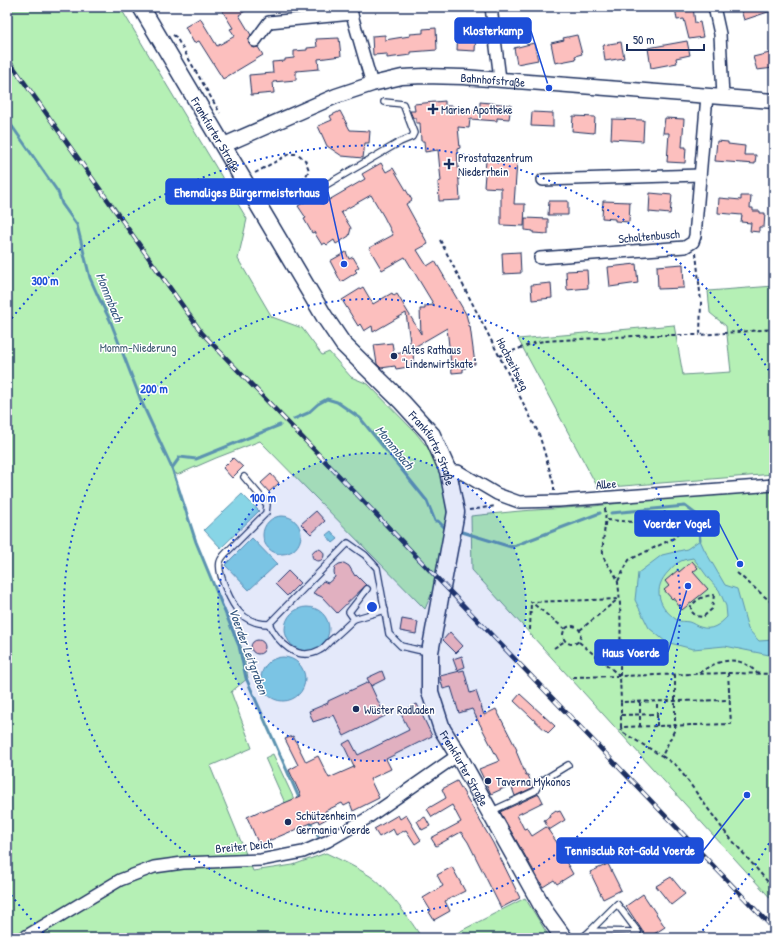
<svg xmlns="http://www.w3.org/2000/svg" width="781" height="945" viewBox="0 0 781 945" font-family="'Patrick Hand',sans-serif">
  <rect width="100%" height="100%" fill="#fff"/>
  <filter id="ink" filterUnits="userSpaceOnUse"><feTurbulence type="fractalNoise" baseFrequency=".025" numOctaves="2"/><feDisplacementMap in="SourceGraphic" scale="8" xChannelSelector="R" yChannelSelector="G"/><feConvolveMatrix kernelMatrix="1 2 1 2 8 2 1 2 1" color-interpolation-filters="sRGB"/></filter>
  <g filter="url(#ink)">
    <!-- green -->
    <g fill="#b5f0b5" stroke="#68908a">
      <path d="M7 7H120L247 219 238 259 272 317 302 328 322 355 329 352 351 377 368 384 416 433 432 453 439 467 446 492 447 515 444 552 440 574 425 609 260 441 216 458 177 475 176 473 173 474 198 548 243 651 248 678 231 692 252 748 210 766 253 871 293 865 326 853C341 860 356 867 370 876 388 888 410 920 422 938H7Z"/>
      <polygon points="774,286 774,474 598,488 518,339 674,325 683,375 731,372 726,326 710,313 708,291"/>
      <polygon points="774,490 774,902 472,570 471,516 520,511 594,506 704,494"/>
      <polygon points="273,754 294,799 285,803 265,758"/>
      <polygon points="525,898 550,938 447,938"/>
    </g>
    <!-- water -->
    <g fill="#88d5e6" stroke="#5c93b0" fill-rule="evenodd">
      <polygon points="242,494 259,511 221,548 204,530"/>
      <circle cx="282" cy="535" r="19"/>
      <polygon points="331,531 338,539 333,543 326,535"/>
      <polygon points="252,538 277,564 249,590 225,565"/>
      <path d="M700 540 704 549 725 585 737 589 748 629 759 641 774 640V656L725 646 693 649 666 642 649 628 635 600 638 573 662 555 687 549ZM693 558 701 568 709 579 719 590 726 606 727 617C719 625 712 631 700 627 696 626 693 623 689 622 685 621 680 622 677 620 658 607 652 588 669 571 672 567 677 563 681 561 685 559 689 559 693 558Z"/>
      <circle cx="307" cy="629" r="22"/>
      <circle cx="283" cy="679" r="22"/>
    </g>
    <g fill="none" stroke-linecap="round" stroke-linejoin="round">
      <!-- stream -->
      <g stroke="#5c93b0" stroke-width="3">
        <polyline points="7,119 58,192 62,204 77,225 90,278 98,296 110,320 142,403 172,468 196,542 239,646 246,678 300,800"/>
        <polyline points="294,419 308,413 318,404 327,399 337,402 360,418 427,501 435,521 438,521 446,529"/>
        <polyline points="172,468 180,457 196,459 280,425"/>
        <polyline points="611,513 685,506 697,515 700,540"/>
        <polyline points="462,532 511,547 600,513"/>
        <polyline points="309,820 318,836"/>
      </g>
    </g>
    <!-- building -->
    <g fill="#fcbfbe" stroke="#1b2f5e">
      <polygon points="220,7 251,7 239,15 251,35 248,40 249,44 254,48 258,47 263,55 223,79 199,41 194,43 185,27 200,18 217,46 235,36 230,29 233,28"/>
      <polygon points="675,7 693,7 695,23 700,22 703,37 689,39 684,19 677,20"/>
      <polygon points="740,7 774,7 774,10 744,20"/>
      <polygon points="436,28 437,50 411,52 411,55 387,58 387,54 373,55 372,36 385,35 385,40 397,38 410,36 410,34 423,33 423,29"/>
      <polygon points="458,33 476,34 475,51 457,50"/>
      <polygon points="577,35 582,54 575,56 576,59 555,63 551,43 564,40 563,38"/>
      <polygon points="339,38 341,56 318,59 319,69 296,71 296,80 273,82 274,93 251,95 249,75 273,73 272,62 285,61 285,59 294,58 294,51 307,50 307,48 317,47 316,39"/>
      <polygon points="687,41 690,55 676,58 677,63 651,68 648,48"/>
      <polygon points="621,42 624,58 605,61 603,45"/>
      <polygon points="534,43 538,60 517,64 514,48"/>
      <polygon points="774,52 774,68 757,70 753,57"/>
      <polygon points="445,101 445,106 453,106 453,107 465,110 480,111 480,102 511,105 509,119 497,118 497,121 470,119 469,128 458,127 460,148 457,149 460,200 439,201 438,182 441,181 438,150 425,152 424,141 421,141 420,123 416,123 416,118 413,118 410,111 415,111 414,104"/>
      <polygon points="340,111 350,130 370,131 369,143 365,143 363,158 342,156 327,146 318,126 332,120 330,116"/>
      <polygon points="532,112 553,113 553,127 531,126"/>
      <polygon points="573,116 595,117 594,133 572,131"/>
      <polygon points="665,118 684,119 682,147 686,147 685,163 667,162 669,133 663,133"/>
      <polygon points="612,119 644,120 643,141 611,139"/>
      <polygon points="717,141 728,142 728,144 745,146 744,155 756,155 755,164 715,161"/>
      <polygon points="486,160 517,162 514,204 525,204 524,226 501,225 501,188 484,187"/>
      <polygon points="381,163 386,172 393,168 412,200 406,204 428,244 417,250 427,266 435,261 466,314 469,326 470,326 475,364 465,365 466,368 463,369 463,372 452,373 447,328 411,349 406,313 373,332 372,326 364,331 360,324 358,326 342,300 363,287 373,304 392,293 394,296 397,294 421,334 420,309 425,309 425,306 434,305 405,257 382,270 369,248 393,235 384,217 371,195 341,212 351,228 349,236 336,244 334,240 327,245 325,243 322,245 314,232 312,233 304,219 306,218 298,206 316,195 322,204 365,179 362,174"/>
      <polygon points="650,193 672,195 670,214 649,212"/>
      <polygon points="741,196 751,196 750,208 753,208 753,211 760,211 760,213 765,213 764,227 759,227 759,232 750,231 751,223 741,222 742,215 718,213 719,198 741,200"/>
      <polygon points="549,201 568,201 568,215 548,215"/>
      <polygon points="603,201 630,202 629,222 615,221 615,219 602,218"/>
      <polygon points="525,218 548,219 548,234 533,233 533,231 525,230"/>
      <polygon points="346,252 349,259 353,257 359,267 355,270 357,272 341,282 330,261"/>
      <polygon points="520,252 521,273 503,274 502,253"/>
      <polygon points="636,264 638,283 610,287 608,267"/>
      <polygon points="683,264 684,288 658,289 657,266"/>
      <polygon points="587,270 588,288 567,290 566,271"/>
      <polygon points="551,283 552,298 532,300 531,285"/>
      <polygon points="392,343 394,354 413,351 414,366 396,369 395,366 381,368 377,364 374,345"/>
      <polygon points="233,458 243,467 232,478 223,468"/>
      <polygon points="271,474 279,483 269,492 261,483"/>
      <polygon points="316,511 325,521 311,534 301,524"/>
      <circle cx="318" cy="555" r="6"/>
      <polygon points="692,561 698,568 693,572 708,589 682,610 673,598 672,599 664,590 669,586 665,581 678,570 679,572"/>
      <polygon points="344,563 349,566 355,576 356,575 366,585 337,613 322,597 313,593 323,581 328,583 335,577 334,572 335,567 339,564"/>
      <polygon points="288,571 300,583 287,596 275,584"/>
      <polygon points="402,619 418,622 416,634 400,631"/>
      <polygon points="450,632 463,646 456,653 443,640"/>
      <circle cx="258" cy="647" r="7"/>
      <polygon points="462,656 465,667 457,670 453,659"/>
      <polygon points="464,670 470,693 476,691 484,715 496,709 517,750 516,751 526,775 528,775 533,787 532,788 515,796 511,785 491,794 479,769 499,761 472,709 459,713 451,687 443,689 440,676"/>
      <polygon points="382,671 385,679 371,686 367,678"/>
      <polygon points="369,682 385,716 344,736 334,715 313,722 309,711 328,703 328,701"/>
      <polygon points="520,694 555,726 548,733 514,701"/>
      <polygon points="417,704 432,736 386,759 391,769 370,779 379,798 353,811 350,803 344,806 342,803 325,811 328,818 319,823 318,820 259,845 247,817 262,810 263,812 301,796 289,770 298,765 285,739 293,736 306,762 318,756 329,778 354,767 343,744 350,740 358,755 409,730 400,712"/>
      <polygon points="457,781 493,843 520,898 501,908 468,842 461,832 436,846 431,838 461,822 452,805 432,817 427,809 446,798 442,789"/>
      <polygon points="539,794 543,802 517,815 524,829 527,828 532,836 546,827 558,844 561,843 567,853 562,855 573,874 557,884 554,880 543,887 500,812"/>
      <polygon points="556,810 557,812 560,811 565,820 549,830 544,820 550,817 549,815"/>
      <polygon points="398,815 400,819 406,815 421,840 415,844 406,830 396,835 393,829 379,837 374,829"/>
      <polygon points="425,817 430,826 422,830 417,821"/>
      <polygon points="608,864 621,890 603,899 590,872"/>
      <polygon points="452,867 465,891 445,901 450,911 434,920 429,912 431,911 423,898 443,886 437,875"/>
      <polygon points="671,877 685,894 671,905 656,886"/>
      <polygon points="643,894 665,927 648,938 647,938 626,906"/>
    </g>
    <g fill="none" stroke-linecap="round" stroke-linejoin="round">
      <!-- service casing -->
      <g stroke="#1b2f5e" stroke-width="8">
        <g id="service">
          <polyline points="319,189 400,142 412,137 414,133 403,104 384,102"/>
          <path d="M244 477 262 498 267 505 266 513 227 552C224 555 221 558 220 562 217 574 232 605 240 613 248 621 259 624 269 624L348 543 365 555 377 568 389 634 401 646 418 650 429 652"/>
          <polyline points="367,589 349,612 354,619 385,610"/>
          <path d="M269 624C278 642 297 663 320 650 323 649 326 645 329 642 337 635 346 627 354 619"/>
          <polyline points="492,811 535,791 540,782 568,765"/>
          <polyline points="582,938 590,931 617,904 638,932 590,931"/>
        </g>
      </g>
      <!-- minor casing -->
      <g stroke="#1b2f5e" stroke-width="14">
        <g id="minor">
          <polyline points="491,7 500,79"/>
          <polyline points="714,7 720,34 723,97"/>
          <polyline points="350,8 372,84"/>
          <polyline points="255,41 269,22 352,14"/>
          <polyline points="543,180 700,175"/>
          <polyline points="540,258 685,247 693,242 695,236 707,96"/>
          <polyline points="448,471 458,471 497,494 519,502 559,501 774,485"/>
          <polyline points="23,938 120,880 154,867 183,863 261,860 303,852 328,841 366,819 458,755"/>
        </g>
      </g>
      <!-- tertiary casing -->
      <g stroke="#1b2f5e" stroke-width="17">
        <g id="tertiary">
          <path id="s1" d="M224 145 336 96 372 84 402 77 424 76 463 77 774 101"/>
        </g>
      </g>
      <!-- secondary casing -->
      <g stroke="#1b2f5e" stroke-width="19">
        <g id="secondary">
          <path id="s2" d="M141 7 324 316 343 344 402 402 432 435 448 471 456 512 430 652V692L442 729 458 755 546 913 564 938"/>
        </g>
      </g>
      <!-- path -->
      <g stroke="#1b2f5e" stroke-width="2" stroke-dasharray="4 3" stroke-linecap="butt">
        <polyline points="173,35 176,37 220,113"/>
        <polyline points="255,173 289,154 298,154 305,160 309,170 306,176 271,200"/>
        <polyline points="440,240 539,434 554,485 554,492"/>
        <polyline points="696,253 701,302 700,335 774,329"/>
        <polyline points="499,356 534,343 544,341 653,335 700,335"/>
        <path d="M605 508C607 524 602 537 603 554 604 564 617 573 618 583 622 611 620 647 620 676L728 673 774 674"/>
        <polyline points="469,510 496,506"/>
        <path d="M607 520C618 521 630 521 641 523 665 526 689 531 712 524"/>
        <polyline points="737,573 770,601 774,603"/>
        <polyline points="618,581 629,560 674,538 684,528"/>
        <path d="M714 595 712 609 703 617 696 616 691 611V606C698 598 704 596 714 595Z"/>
        <circle cx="572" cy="635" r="9"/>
        <polyline points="565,629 531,602 619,599"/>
        <polyline points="530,630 531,602"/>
        <polyline points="580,630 618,599"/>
        <polyline points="579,642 620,676 621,702"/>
        <polyline points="554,648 565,641"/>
        <path d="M699 673C719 659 739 654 757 673"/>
        <polyline points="728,673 731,724 621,727 621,702 730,700"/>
        <polyline points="675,675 675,729 662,756 677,766 725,832 774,889"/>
        <polyline points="573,677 619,676"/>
        <polyline points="640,702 640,727"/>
        <polyline points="621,715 657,714 657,701"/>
        <polyline points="657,726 657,714"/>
        <polyline points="621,727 622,732 662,756"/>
      </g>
      <!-- service -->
      <use href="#service" stroke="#fff" stroke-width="5.5"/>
      <!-- minor -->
      <use href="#minor" stroke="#fff" stroke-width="11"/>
      <!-- tertiary -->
      <use href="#tertiary" stroke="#fff" stroke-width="14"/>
      <!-- secondary -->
      <use href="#secondary" stroke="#fff" stroke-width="16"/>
      <!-- rail casing -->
      <g stroke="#1b2f5e" stroke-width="4.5">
        <polyline id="rail" points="7,58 202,333 774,929"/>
      </g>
      <!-- rail -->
      <use href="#rail" stroke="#fff" stroke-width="3" stroke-dasharray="9" stroke-linecap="butt"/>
    </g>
  </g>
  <!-- distance rings -->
  <circle cx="372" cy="607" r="154" fill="#1d4ed8" fill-opacity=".12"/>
  <g fill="none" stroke="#1d4ed8" stroke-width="2" stroke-dasharray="2 4">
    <circle cx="372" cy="607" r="154"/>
    <circle cx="372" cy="607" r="308"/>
    <path d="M772 838A462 462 0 0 1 696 937M48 937A462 462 0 0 1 8 891M8 323A462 462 0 0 1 772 376"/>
  </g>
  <!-- markers -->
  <g fill="#1b2f5e" stroke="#fff" stroke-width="1.5">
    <path d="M431 103h4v4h4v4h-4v4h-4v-4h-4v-4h4z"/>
    <path d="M447 158h4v4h4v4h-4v4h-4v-4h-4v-4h4z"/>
    <circle cx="394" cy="356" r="4"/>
    <circle cx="356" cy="709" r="4"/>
    <circle cx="488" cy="781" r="4"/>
    <circle cx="288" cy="822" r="4"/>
  </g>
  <g text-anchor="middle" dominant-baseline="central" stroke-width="3" stroke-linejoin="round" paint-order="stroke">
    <!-- street labels -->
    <g font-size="12" fill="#1b2f5e" stroke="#fff">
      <text stroke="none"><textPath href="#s1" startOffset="282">Bahnhofstraße</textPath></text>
      <text stroke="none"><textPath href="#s2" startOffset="148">Frankfurter Straße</textPath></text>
      <text transform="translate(649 236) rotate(-5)">Scholtenbusch</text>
      <text transform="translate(513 364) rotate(63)">Hochzeitsweg</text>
      <text stroke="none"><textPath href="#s2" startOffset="532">Frankfurter Straße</textPath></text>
      <text transform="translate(606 484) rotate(-5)">Allee</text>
      <text stroke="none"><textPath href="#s2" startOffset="868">Frankfurter Straße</textPath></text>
      <text transform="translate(244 846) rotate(-5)">Breiter Deich</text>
    </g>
    <!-- poi labels -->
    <g font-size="12" fill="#1b2f5e" stroke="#fff" text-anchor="start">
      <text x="441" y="109">Marien Apotheke</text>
      <text x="458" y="157">Prostatazentrum<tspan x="458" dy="14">Niederrhein</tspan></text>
      <text x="402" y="349">Altes Rathaus<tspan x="402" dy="14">"Lindenwirtskate"</tspan></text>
      <text x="364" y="709">Wüster Radladen</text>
      <text x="496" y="781">Taverna Mykonos</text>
      <text x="296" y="815">Schützenheim<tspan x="296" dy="14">Germania Voerde</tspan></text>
    </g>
    <!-- park labels -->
    <g font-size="12" fill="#425f74" stroke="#fff">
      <text x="138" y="347">Momm-Niederung</text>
    </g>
    <!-- water labels -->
    <g font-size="13" font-style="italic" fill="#365880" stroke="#fff">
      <text transform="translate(110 297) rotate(68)">Mommbach</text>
      <text transform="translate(395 447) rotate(51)">Mommbach</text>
      <text transform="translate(249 651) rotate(70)">Voerder Leitgraben</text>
    </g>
  </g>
  <circle cx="372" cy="607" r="6" fill="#1d4ed8" stroke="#fff" stroke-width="2"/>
  <g font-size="12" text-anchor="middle" font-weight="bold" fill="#1d4ed8" stroke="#fff" stroke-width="3" stroke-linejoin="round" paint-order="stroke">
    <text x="45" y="285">300 m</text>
    <text x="154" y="393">200 m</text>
    <text x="263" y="502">100 m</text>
  </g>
  <!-- callouts -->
  <path fill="none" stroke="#1d4ed8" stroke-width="1.5" d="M549 88L531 31M344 264L328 192M740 564L719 523M688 586L668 652M747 795L703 851"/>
  <g fill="#1d4ed8" stroke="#fff" stroke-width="1.5">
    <circle cx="549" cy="88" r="4"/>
    <circle cx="344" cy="264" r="4"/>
    <circle cx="740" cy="564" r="4"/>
    <circle cx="688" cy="586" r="4"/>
    <circle cx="747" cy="795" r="4"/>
  </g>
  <g fill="#1d4ed8" stroke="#1d4ed8" stroke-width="1.5">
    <rect x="455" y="18" width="76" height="25" rx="4"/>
    <rect x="166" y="179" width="162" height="25" rx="4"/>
    <rect x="635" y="511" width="84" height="25" rx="4"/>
    <rect x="595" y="640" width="73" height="25" rx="4"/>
    <rect x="557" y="838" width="146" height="25" rx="4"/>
  </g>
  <g font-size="13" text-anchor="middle" font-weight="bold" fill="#fff">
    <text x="493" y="35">Klosterkamp</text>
    <text x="247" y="197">Ehemaliges Bürgermeisterhaus</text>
    <text x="677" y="528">Voerder Vogel</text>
    <text x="631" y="657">Haus Voerde</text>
    <text x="630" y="855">Tennisclub Rot-Gold Voerde</text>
  </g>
  <!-- margin -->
  <rect width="781" height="945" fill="none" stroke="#fff" stroke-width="24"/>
  <rect x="12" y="12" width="757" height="921" fill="none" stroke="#1b2f5e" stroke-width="1.5" filter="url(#ink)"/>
  <!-- scale -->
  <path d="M627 44v6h77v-6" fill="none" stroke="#1b2f5e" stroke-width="2"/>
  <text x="633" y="44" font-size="12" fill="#1b2f5e" stroke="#ffffff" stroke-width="3" paint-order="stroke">50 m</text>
</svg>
